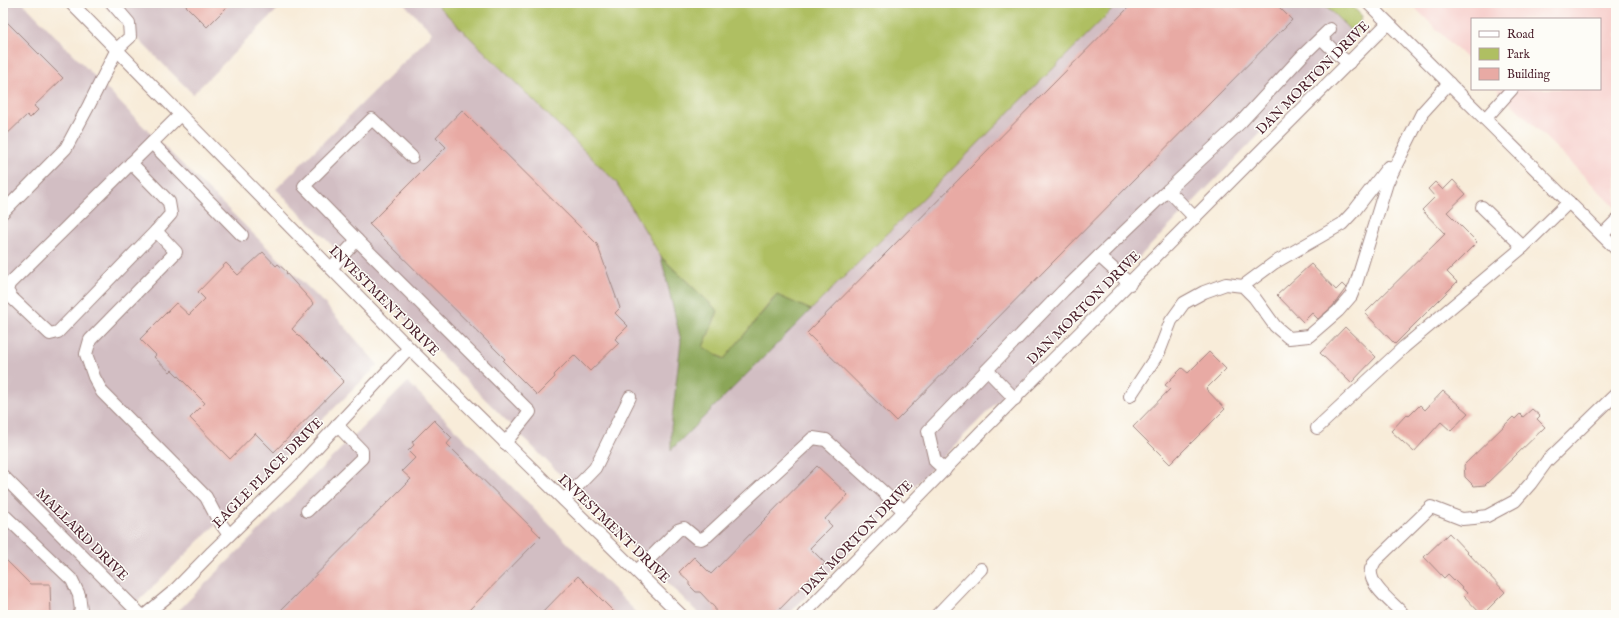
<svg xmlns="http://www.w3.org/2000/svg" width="1619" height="618" viewBox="0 0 1619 618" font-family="'IM FELL English',serif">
  <rect width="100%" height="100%" fill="#fdfcf7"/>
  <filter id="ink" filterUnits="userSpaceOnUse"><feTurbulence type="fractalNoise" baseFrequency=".025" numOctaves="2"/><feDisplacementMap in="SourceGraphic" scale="8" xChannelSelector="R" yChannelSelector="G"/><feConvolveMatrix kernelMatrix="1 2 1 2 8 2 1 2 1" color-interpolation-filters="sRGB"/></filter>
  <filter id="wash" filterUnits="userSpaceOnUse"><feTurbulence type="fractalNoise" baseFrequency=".012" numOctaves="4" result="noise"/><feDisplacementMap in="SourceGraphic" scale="16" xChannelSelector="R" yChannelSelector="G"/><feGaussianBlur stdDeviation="0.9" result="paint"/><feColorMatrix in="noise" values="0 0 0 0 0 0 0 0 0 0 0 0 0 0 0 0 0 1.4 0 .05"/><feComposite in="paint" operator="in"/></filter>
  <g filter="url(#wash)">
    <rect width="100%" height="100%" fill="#f8ecd9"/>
    <!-- built -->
    <polygon fill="#f7d0cd" points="1410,3 1616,3 1616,208 1497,89 1600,89 1600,19 1472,19 1472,64"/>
    <!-- industrial -->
    <g fill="#d2bec3">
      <polygon points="3,3 23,3 139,122 326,305 378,365 124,615 3,615"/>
      <polygon points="102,3 284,3 193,94"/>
      <polygon points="403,3 435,3 616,182 661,257 681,341 671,428 671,450 1119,3 1323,3 1356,36 788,615 700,615 276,189 433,33"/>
      <polygon points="408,382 639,615 174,615"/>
    </g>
    <!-- green -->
    <g fill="#afbf62" stroke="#7c6f46">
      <polygon points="435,3 1119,3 811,310 776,295 725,359 703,347 718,311 661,257 616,182"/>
      <polygon points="1323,3 1349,3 1362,16 1356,36"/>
    </g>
    <!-- forest -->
    <polygon fill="#8ba658" stroke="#6a6242" points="661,257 718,311 703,347 724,359 777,295 811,310 671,450 671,428 681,341"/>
    <g id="blocks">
      <!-- building -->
      <g fill="#e8aaa4">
        <polygon points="183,3 231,3 207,27"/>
        <polygon points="1133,3 1275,3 1292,20 896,421 807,333"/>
        <polygon points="3,18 63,78 34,106 38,110 30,118 27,115 3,138"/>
        <polygon points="462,110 597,244 620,308 615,313 628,326 615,339 619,343 590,371 574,355 554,375 555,377 537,395 503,361 505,359 369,224 446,147 436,137"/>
        <polygon points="1453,180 1466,194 1447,212 1477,242 1447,272 1457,282 1395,344 1365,313 1445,234 1422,210 1435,197 1428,189 1435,182 1443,190"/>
        <polygon points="263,252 276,266 278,264 287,272 286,273 314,304 292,329 344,381 274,452 255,433 230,459 190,418 205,403 172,370 170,372 154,357 156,355 140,339 176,303 189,315 205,299 198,292 226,263 238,275"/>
        <polygon points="1311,264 1336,290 1342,284 1346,288 1333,306 1318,319 1312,313 1303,322 1277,295"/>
        <polygon points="1345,327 1376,357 1351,383 1320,353"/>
        <polygon points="1209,352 1226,369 1206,389 1225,409 1170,464 1133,427 1170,389 1165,385 1182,368 1188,373"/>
        <polygon points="1443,391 1468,413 1451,431 1441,422 1414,452 1391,431 1407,414 1409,416 1420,405 1425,410"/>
        <polygon points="1532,409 1540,416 1537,419 1545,427 1485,485 1474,486 1465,477 1464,465 1513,417 1515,419 1520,414 1523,417"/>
        <polygon points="434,420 452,438 447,444 541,537 464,615 276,615 411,479 402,471 415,458 408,451 414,445 412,442"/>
        <polygon points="817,466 848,495 825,519 832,526 810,548 825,563 774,615 719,615 715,611 715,608 700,592 696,592 689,585 689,581 679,572 694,557 711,574"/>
        <polygon points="1449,533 1505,592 1482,615 1464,596 1467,593 1448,574 1444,578 1424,557"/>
        <polygon points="3,557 30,584 50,584 51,615 3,615"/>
        <polygon points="578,576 617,615 540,615"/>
      </g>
    </g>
  </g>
  <g filter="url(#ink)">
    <use href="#blocks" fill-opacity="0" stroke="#a18682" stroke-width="1"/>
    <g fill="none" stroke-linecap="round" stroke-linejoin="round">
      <!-- minor casing -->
      <g stroke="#a18682" stroke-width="14">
        <g id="minor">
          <polyline points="71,3 409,348 681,615"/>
          <polyline points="1368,3 1616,249"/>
          <polyline points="1321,38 1337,54 1349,63"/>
          <polyline points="180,115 9,284 7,291 12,298 50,334 58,332 156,231 176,252 90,340 86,354 94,377 102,392 206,497 217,518 229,535"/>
          <polyline points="1485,119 1512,89"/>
          <polyline points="152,143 242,235"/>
          <polyline points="131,163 169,202 171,214 156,231"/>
          <polyline points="1168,190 1241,122 1302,56 1330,29"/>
          <polyline points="1482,207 1523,247 1569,202"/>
          <polyline points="3,212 66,148 89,105 117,49 130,37 129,23 112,3"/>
          <polyline points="1602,235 1616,221"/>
          <polyline points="357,240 530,412 505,443"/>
          <polyline points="1099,256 1168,190 1195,218"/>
          <polyline points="331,268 357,240 304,186 372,119 412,157"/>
          <polyline points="1243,286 1274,263 1342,224 1355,210 1388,167"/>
          <polyline points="987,370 1015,399"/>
          <polyline points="1130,396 1159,352 1171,321 1184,303 1204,292 1226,284 1243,286 1254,297 1275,326 1289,338 1309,336 1338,311 1351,296 1356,284 1387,183 1422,113 1449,83"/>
          <polyline points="1317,428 1404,347 1523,247"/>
          <polyline points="945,470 935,461 928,431 1063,291 1099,256 1130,284"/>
          <polyline points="3,476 141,615"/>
          <polyline points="564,500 595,468 630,397"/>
          <polyline points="307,511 362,458 362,451 337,425"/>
          <polyline points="3,514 72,580 79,595 81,610 79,615"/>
          <polyline points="637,571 678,530 684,528 696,538 701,539 707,536 813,438 826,440 904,511"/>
          <path d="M1402 613C1393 603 1368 585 1371 569 1372 567 1374 563 1375 561L1431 507 1462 519 1474 518 1487 516 1515 501 1531 483 1547 461 1616 394"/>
          <polyline points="145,615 174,591 212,552 295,471 409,348"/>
          <polyline points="803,615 980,433 1388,23"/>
          <polyline points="937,615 981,569"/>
        </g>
      </g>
      <!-- minor -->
      <use href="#minor" stroke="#fff" stroke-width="12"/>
    </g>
  </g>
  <g text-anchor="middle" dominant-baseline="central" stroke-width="3" stroke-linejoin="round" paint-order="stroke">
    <!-- street labels -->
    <g font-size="14" fill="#4a1f2b" stroke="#fdfcf7">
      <text transform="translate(1313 78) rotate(-45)">DAN MORTON DRIVE</text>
      <text transform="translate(384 301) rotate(45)">INVESTMENT DRIVE</text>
      <text transform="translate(1084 308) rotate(-45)">DAN MORTON DRIVE</text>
      <text transform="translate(268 473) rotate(-45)">EAGLE PLACE DRIVE</text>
      <text transform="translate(614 529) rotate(44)">INVESTMENT DRIVE</text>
      <text transform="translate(82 535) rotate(45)">MALLARD DRIVE</text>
      <text transform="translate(857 538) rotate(-46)">DAN MORTON DRIVE</text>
    </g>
  </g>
  <!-- margin -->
  <rect width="1619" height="618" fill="none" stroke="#fdfcf7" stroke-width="16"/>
  <!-- legend -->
  <rect x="1471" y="18" width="130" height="72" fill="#fdfcf7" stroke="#b5a4a5"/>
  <rect x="1479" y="31" width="20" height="6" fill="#ffffff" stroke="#b5a4a5"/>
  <text x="1507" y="38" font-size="12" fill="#4a1f2b">Road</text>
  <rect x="1479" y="48" width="20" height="12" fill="#afbf62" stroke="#b5a4a5"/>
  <text x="1507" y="58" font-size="12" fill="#4a1f2b">Park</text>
  <rect x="1479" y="68" width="20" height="12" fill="#e8aaa4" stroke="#b5a4a5"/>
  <text x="1507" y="78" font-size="12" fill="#4a1f2b">Building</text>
</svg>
